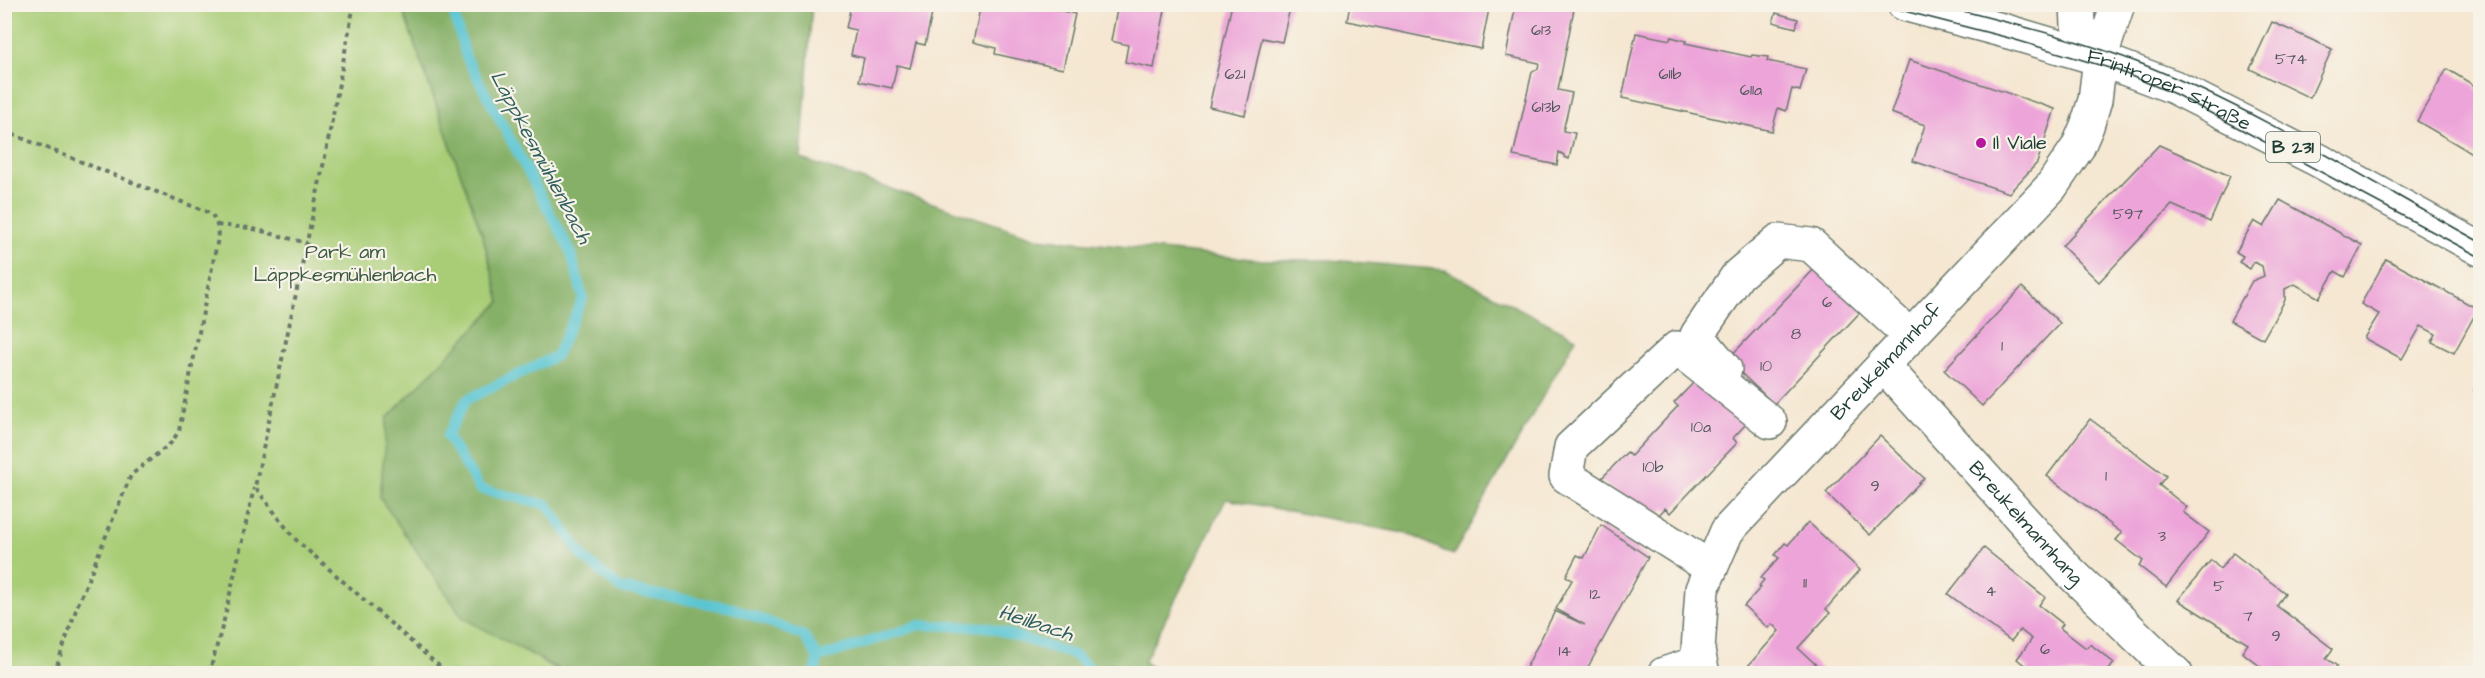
<svg xmlns="http://www.w3.org/2000/svg" width="2485" height="678" viewBox="0 0 2485 678" font-family="'Architects Daughter',sans-serif">
  <rect width="100%" height="100%" fill="#f7f3e8"/>
  <filter id="ink" filterUnits="userSpaceOnUse"><feTurbulence type="fractalNoise" baseFrequency=".0167" numOctaves="2"/><feDisplacementMap in="SourceGraphic" scale="12" xChannelSelector="R" yChannelSelector="G"/><feConvolveMatrix kernelMatrix="1 2 1 2 8 2 1 2 1" color-interpolation-filters="sRGB"/></filter>
  <filter id="wash" filterUnits="userSpaceOnUse"><feTurbulence type="fractalNoise" baseFrequency=".008" numOctaves="4" result="noise"/><feDisplacementMap in="SourceGraphic" scale="24" xChannelSelector="R" yChannelSelector="G"/><feGaussianBlur stdDeviation="1.35" result="paint"/><feColorMatrix in="noise" values="0 0 0 0 0 0 0 0 0 0 0 0 0 0 0 0 0 1.4 0 .05"/><feComposite in="paint" operator="in"/></filter>
  <g filter="url(#wash)">
    <rect width="100%" height="100%" fill="#f5e7d1"/>
    <!-- green -->
    <polygon fill="#a9cd77" stroke="#648556" stroke-width="1.5" points="4,5 401,5 483,237 500,302 455,349 541,662 566,673 5,673"/>
    <!-- forest -->
    <polygon fill="#86b068" stroke="#52764e" stroke-width="1.5" points="659,5 669,9 670,4 812,5 801,159 1037,238 1262,260 1331,260 1445,270 1576,338 1453,555 1409,534 1226,499 1144,662 1161,673 566,673 463,618 380,498 387,418 500,302 483,237 401,5"/>
    <g fill="none" stroke-linecap="round" stroke-linejoin="round">
      <!-- stream -->
      <g stroke="#59c5d3" stroke-width="10">
        <polyline points="451,4 466,57 570,250 583,298 556,356 466,400 447,436 480,489 548,505 583,557 620,588 733,608 804,636 818,658 815,674"/>
        <polyline points="818,658 920,625 987,627 1074,655 1097,674"/>
      </g>
    </g>
    <g id="blocks">
      <!-- building -->
      <g fill="#eda5d9">
        <polygon points="981,4 1032,4 1075,14 1063,69 995,54 996,48 973,42"/>
        <polygon points="1118,4 1135,4 1165,10 1154,68 1125,62 1128,45 1111,41"/>
        <polygon points="1232,4 1291,4 1282,42 1262,38 1245,115 1209,107"/>
        <polygon points="1350,4 1490,4 1481,49 1347,21"/>
        <polygon points="1516,4 1575,4 1558,90 1572,93 1563,131 1575,133 1569,159 1564,157 1564,155 1559,152 1557,165 1513,156 1532,72 1538,69 1539,63 1506,56"/>
        <polygon points="851,5 934,5 925,45 916,43 910,68 897,65 892,88 859,81 864,58 851,55 856,30 846,28"/>
        <polygon points="1776,13 1798,19 1796,28 1773,22"/>
        <polygon points="2272,22 2332,49 2310,98 2250,69"/>
        <polygon points="1636,33 1670,40 1671,37 1686,41 1685,43 1751,57 1752,55 1768,57 1767,61 1806,69 1800,91 1792,89 1786,111 1778,108 1772,131 1622,98"/>
        <polygon points="1909,60 2055,109 2037,163 2009,193 1913,161 1925,125 1891,113"/>
        <polygon points="2447,69 2475,86 2474,88 2480,92 2480,158 2417,121"/>
        <polygon points="2159,145 2230,176 2210,222 2172,205 2099,282 2062,246"/>
        <polygon points="2280,200 2362,245 2345,277 2335,271 2319,298 2295,284 2285,289 2285,300 2263,339 2230,321 2252,281 2264,276 2262,266 2254,262 2250,269 2239,262 2243,256 2236,252 2254,221 2264,227"/>
        <polygon points="2386,259 2478,309 2454,353 2432,342 2436,334 2421,326 2402,359 2364,338 2379,314 2361,304"/>
        <polygon points="1819,264 1865,307 1774,404 1727,360"/>
        <polygon points="2022,287 2060,323 1982,406 1944,370"/>
        <polygon points="1699,377 1747,423 1733,438 1737,443 1670,513 1665,508 1653,522 1600,480 1627,452 1631,456 1678,406 1674,403"/>
        <polygon points="2480,380 2480,395 2474,391"/>
        <polygon points="2090,419 2166,476 2159,485 2187,507 2183,512 2209,532 2166,587 2139,566 2143,561 2116,540 2122,533 2047,476"/>
        <polygon points="1880,436 1924,478 1870,535 1826,493"/>
        <polygon points="1808,522 1860,570 1826,609 1830,613 1798,648 1822,670 1819,674 1757,674 1748,666 1779,631 1772,624 1768,628 1744,606 1761,587 1759,586 1764,580 1761,578 1779,558 1775,555 1785,543 1788,545"/>
        <polygon points="1601,525 1648,557 1588,667 1590,674 1523,674 1555,611 1585,625 1556,609 1572,580 1566,576 1577,555 1584,558"/>
        <polygon points="1984,548 2045,597 2039,605 2063,624 2060,628 2086,648 2090,644 2114,663 2106,674 2026,674 2029,669 2017,659 2032,639 2020,630 2011,641 1948,594"/>
        <polygon points="2233,553 2285,593 2277,606 2333,649 2326,658 2337,666 2332,674 2270,674 2242,652 2248,644 2178,600 2211,560 2220,569"/>
      </g>
    </g>
  </g>
  <g filter="url(#ink)">
    <use href="#blocks" fill-opacity="0" stroke="#6a786b" stroke-width="1.5"/>
    <g fill="none" stroke-linecap="round" stroke-linejoin="round">
      <!-- minor casing -->
      <g stroke="#6a786b" stroke-width="36">
        <g id="minor">
          <polyline points="2077,4 2078,25 2100,59"/>
          <path id="s1" d="M1883 365 2068 570 2176 674"/>
          <polyline points="1725,369 1697,335 1738,275 1778,241 1811,245 1910,336"/>
          <polyline points="1711,568 1566,476 1571,447 1677,348 1770,422"/>
          <polyline points="1664,674 1700,662"/>
          <path id="s2" d="M1703 674 1698 651 1702 589 1727 531 2051 187 2078 147 2087 126 2095 100 2100 59 2118 4"/>
        </g>
      </g>
      <!-- major casing -->
      <g stroke="#6a786b" stroke-width="36">
        <g id="major">
          <path id="s3" d="M1904 4 2009 32 2100 59 2174 87 2318 160 2480 249"/>
        </g>
      </g>
      <!-- path -->
      <g stroke="#6a786b" stroke-width="4" stroke-dasharray="4.5 4.5" stroke-linecap="butt">
        <polyline points="354,4 326,152 255,487 294,538 448,674"/>
        <polyline points="4,131 212,214 217,225 218,238 179,431 171,443 131,475 78,604 54,674"/>
        <polyline points="217,225 250,228 307,243"/>
        <polyline points="209,674 224,620 254,488"/>
      </g>
      <!-- minor -->
      <use href="#minor" stroke="#fff" stroke-width="33"/>
      <!-- major -->
      <use href="#major" stroke="#fff" stroke-width="33"/>
      <!-- tram -->
      <g stroke="#1f3d34" stroke-width="1.5">
        <polyline points="1877,4 2009,38 2116,70 2175,94 2480,257"/>
        <path d="M1936 4C2005 22 2075 38 2142 64 2260 111 2369 181 2480 242"/>
      </g>
    </g>
  </g>
  <!-- markers -->
  <circle fill="#b5179e" stroke="#f7f3e8" stroke-width="2" cx="1981" cy="143" r="6"/>
  <g text-anchor="middle" dominant-baseline="central" stroke-width="4.5" stroke-linejoin="round" paint-order="stroke">
    <!-- number labels -->
    <g font-size="16" fill="#52575d">
      <text x="1541" y="30">613</text>
      <text x="2291" y="59">574</text>
      <text x="1235" y="74">621</text>
      <text x="1670" y="74">611b</text>
      <text x="1751" y="90">611a</text>
      <text x="1546" y="107">613b</text>
      <text x="2128" y="214">597</text>
      <text x="1827" y="302">6</text>
      <text x="1796" y="334">8</text>
      <text x="2002" y="346">1</text>
      <text x="1766" y="366">10</text>
      <text x="1701" y="427">10a</text>
      <text x="1653" y="467">10b</text>
      <text x="2106" y="476">1</text>
      <text x="1875" y="486">9</text>
      <text x="2162" y="536">3</text>
      <text x="1805" y="583">11</text>
      <text x="2219" y="586">5</text>
      <text x="1991" y="591">4</text>
      <text x="1595" y="594">12</text>
      <text x="2248" y="616">7</text>
      <text x="2276" y="636">9</text>
      <text x="2045" y="649">6</text>
      <text x="1565" y="651">14</text>
    </g>
    <!-- shield labels -->
    <rect fill="#f7f3e8" stroke="#60746a" stroke-width="1.5" x="2266" y="132" width="54" height="30" rx="4.5"/>
    <g font-size="18" font-weight="bold" fill="#1f3d34">
      <text x="2293" y="147">B 231</text>
    </g>
    <!-- street labels -->
    <g font-size="20" fill="#1f3d34" stroke="#f7f3e8">
      <text stroke="none"><textPath href="#s3" startOffset="279">Frintroper Straße</textPath></text>
      <text stroke="none"><textPath href="#s2" startOffset="381">Breukelmannhof</textPath></text>
      <text stroke="none"><textPath href="#s1" startOffset="213">Breukelmannhang</textPath></text>
    </g>
    <!-- poi labels -->
    <g font-size="20" fill="#1f3d34" stroke="#f7f3e8" text-anchor="start">
      <text x="1993" y="143">Il Viale</text>
    </g>
    <!-- park labels -->
    <g font-size="20" fill="#3b5a41" stroke="#f7f3e8">
      <text x="345" y="252">Park am<tspan x="345" dy="23">Läppkesmühlenbach</tspan></text>
    </g>
    <!-- water labels -->
    <g font-size="21" font-style="italic" fill="#2e5f5c" stroke="#f7f3e8">
      <text transform="translate(541 157) rotate(62)">Läppkesmühlenbach</text>
      <text transform="translate(1036 623) rotate(18)">Heilbach</text>
    </g>
  </g>
  <!-- margin -->
  <rect width="2485" height="678" fill="none" stroke="#f7f3e8" stroke-width="24"/>
</svg>
